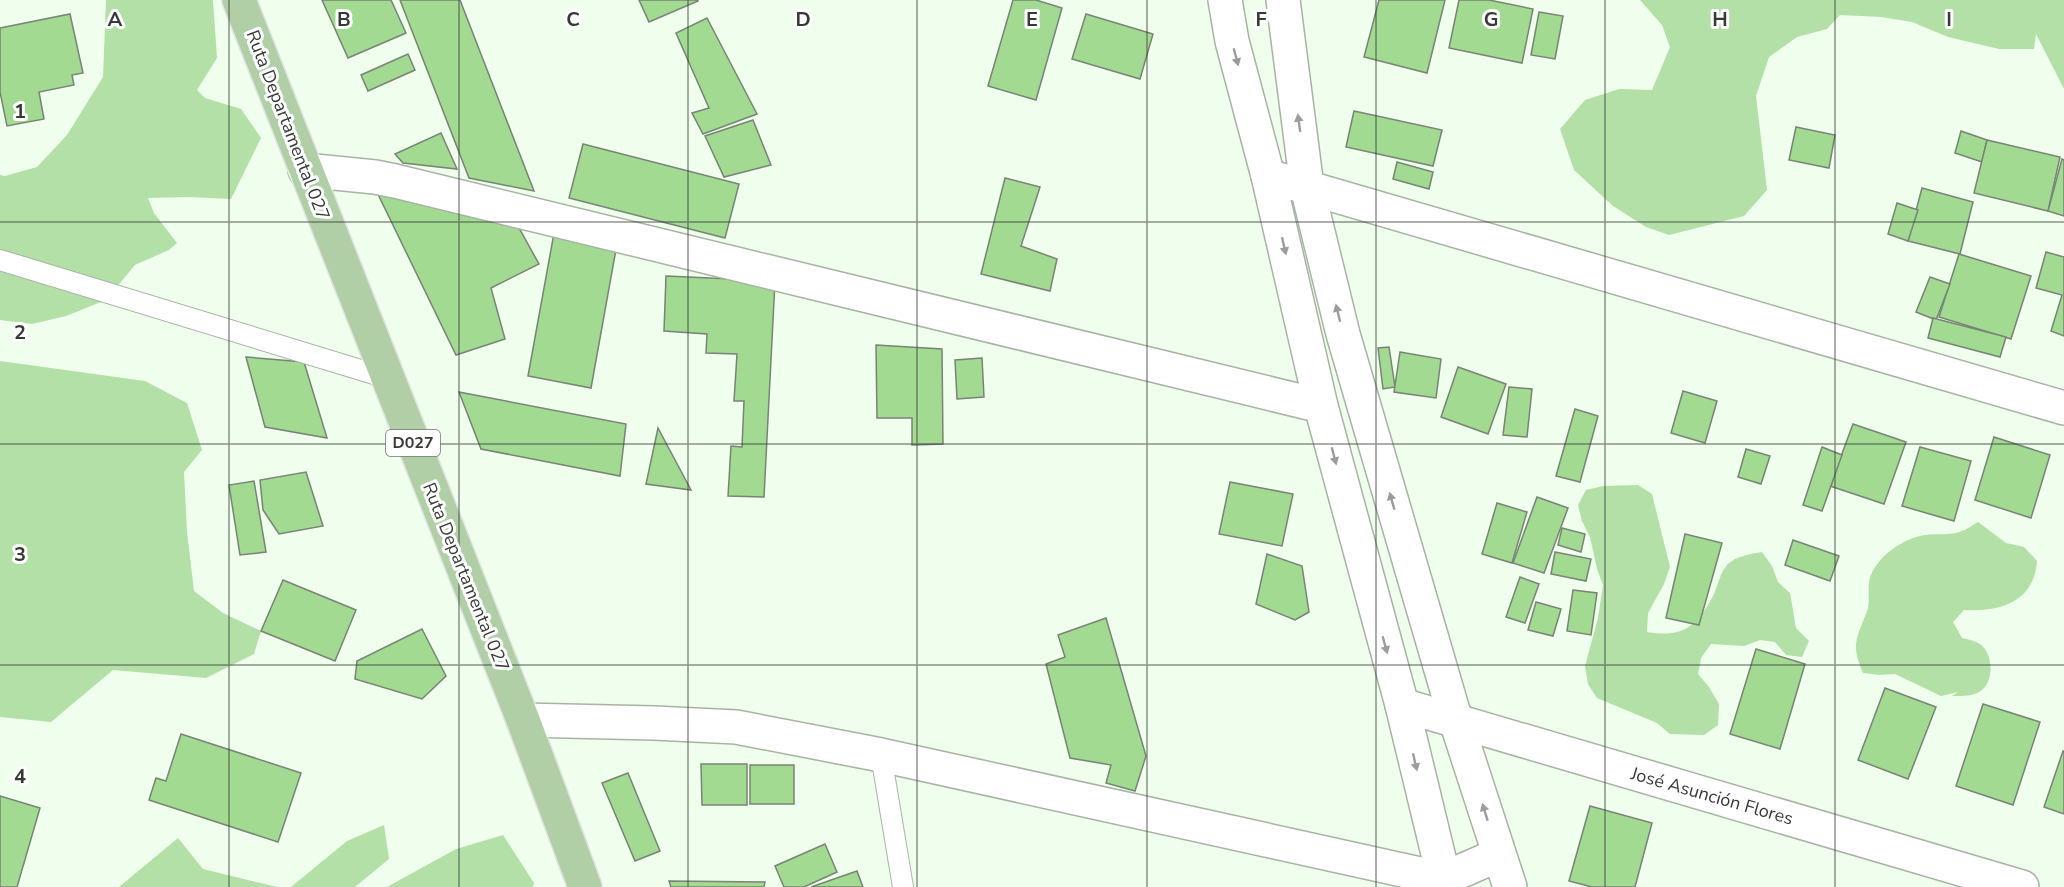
<svg xmlns="http://www.w3.org/2000/svg" width="2064" height="887" viewBox="0 0 2064 887" font-family="'Nunito Sans',sans-serif">
  <rect width="100%" height="100%" fill="#f0feed"/>
  <!-- green -->
  <g fill="#b3e0a7">
    <polygon points="106,0 213,0 217,58 197,90 205,98 241,109 261,138 231,199 189,197 148,198 154,213 177,243 169,250 135,265 106,300 66,316 32,324 0,320 0,175 5,176 37,167 67,135 103,77"/>
    <polygon points="1640,0 2064,0 2064,89 2036,34 2034,49 1999,49 1948,37 1912,22 1881,17 1840,15 1827,29 1797,37 1769,57 1756,96 1767,190 1744,216 1669,235 1646,227 1613,206 1574,170 1560,129 1585,100 1619,89 1652,90 1670,47 1662,25"/>
    <polygon points="0,361 145,381 187,403 202,450 184,472 187,532 194,591 223,613 261,631 254,654 206,678 113,670 51,722 0,717"/>
    <path d="M1638 485 1652 494 1670 567 1664 584 1648 613 1647 632C1683 638 1697 627 1714 594 1718 585 1720 573 1727 565 1735 556 1751 554 1762 552L1772 566 1778 582 1790 593 1796 628 1809 641 1802 657 1786 655 1775 642 1760 640 1744 646 1711 644 1701 658 1698 674 1709 687 1719 704 1718 725 1704 735 1670 734 1657 723 1597 698 1588 684 1585 666 1598 618 1603 585 1597 569 1590 537 1582 521 1578 505 1586 490 1603 486Z"/>
    <path d="M1978 522 2006 543 2024 547 2037 561C2034 602 2001 612 1964 610L1953 622 1962 638C1967 639 1972 640 1976 642 1992 648 1995 676 1984 688 1976 697 1962 696 1952 696L1958 692 1941 696 1895 674 1879 675 1863 673C1850 643 1857 639 1867 611 1871 600 1866 586 1871 575 1879 555 1904 538 1925 535 1937 533 1950 536 1962 531 1967 529 1973 525 1978 522Z"/>
    <polygon points="384,825 389,859 355,887 291,887 347,841"/>
    <polygon points="503,835 534,883 533,887 387,887 456,849"/>
    <polygon points="178,838 203,869 277,887 119,887"/>
  </g>
  <!-- building -->
  <g fill="#a2da92" stroke="#788475" stroke-width="1.5">
    <polygon points="322,0 391,0 406,33 348,58"/>
    <polygon points="400,0 460,0 534,191 469,178"/>
    <polygon points="639,0 698,0 698,1 649,22"/>
    <polygon points="1013,0 1036,0 1062,8 1036,100 988,86"/>
    <polygon points="1379,0 1445,0 1427,73 1364,57"/>
    <polygon points="1459,0 1489,0 1533,9 1522,63 1449,48"/>
    <polygon points="1539,12 1563,16 1555,59 1531,55"/>
    <polygon points="70,14 83,73 72,75 74,85 39,92 44,119 7,126 0,92 0,28"/>
    <polygon points="1086,14 1153,34 1140,79 1072,59"/>
    <polygon points="707,18 757,114 703,134 692,113 709,108 676,33"/>
    <polygon points="408,54 415,70 368,91 361,75"/>
    <polygon points="1354,111 1442,130 1433,166 1346,147"/>
    <polygon points="753,120 771,165 724,177 705,136"/>
    <polygon points="1796,127 1835,135 1829,168 1789,160"/>
    <polygon points="1961,131 1987,140 1982,162 1955,153"/>
    <polygon points="441,133 457,169 403,163 395,154"/>
    <polygon points="1987,140 2060,157 2048,211 1974,193"/>
    <polygon points="583,144 739,184 725,238 569,198"/>
    <polygon points="2062,159 2064,160 2064,216 2048,211"/>
    <polygon points="1397,162 1433,172 1429,189 1393,179"/>
    <polygon points="1005,178 1040,187 1021,246 1057,259 1050,291 981,274"/>
    <polygon points="374,186 514,219 539,264 491,288 505,339 456,355"/>
    <polygon points="1922,188 1973,202 1960,254 1908,241"/>
    <polygon points="1897,203 1918,210 1908,241 1888,234"/>
    <polygon points="554,233 617,244 591,388 528,376"/>
    <polygon points="2046,252 2064,257 2064,336 2051,331 2062,295 2036,288"/>
    <polygon points="1959,254 2031,276 2011,339 1939,317"/>
    <polygon points="666,276 775,281 764,497 728,496 731,446 742,447 744,401 734,401 737,354 706,353 707,334 664,331"/>
    <polygon points="1930,277 1950,284 1936,320 1916,312"/>
    <polygon points="1933,318 2006,337 2000,357 1928,338"/>
    <polygon points="876,345 942,349 943,444 912,445 912,418 877,418"/>
    <polygon points="1389,347 1395,387 1383,389 1378,348"/>
    <polygon points="1400,352 1441,359 1436,398 1394,392"/>
    <polygon points="246,357 304,362 327,438 265,427"/>
    <polygon points="982,358 984,397 957,399 955,360"/>
    <polygon points="1458,367 1506,384 1488,434 1441,417"/>
    <polygon points="1509,387 1532,389 1527,437 1503,435"/>
    <polygon points="1683,391 1717,401 1705,443 1671,433"/>
    <polygon points="459,392 626,424 620,476 481,449"/>
    <polygon points="1575,409 1598,416 1580,482 1556,476"/>
    <polygon points="1853,424 1906,442 1884,504 1830,486"/>
    <polygon points="658,428 691,490 646,484"/>
    <polygon points="1994,437 2050,455 2031,518 1975,500"/>
    <polygon points="1822,447 1842,455 1822,511 1803,505"/>
    <polygon points="1920,447 1971,461 1954,521 1902,506"/>
    <polygon points="1746,449 1770,456 1761,484 1738,477"/>
    <polygon points="306,472 323,526 279,534 263,510 260,480"/>
    <polygon points="254,481 266,552 240,555 229,485"/>
    <polygon points="1230,482 1293,494 1282,546 1219,534"/>
    <polygon points="1537,497 1568,508 1544,573 1513,563"/>
    <polygon points="1497,503 1527,512 1512,563 1482,554"/>
    <polygon points="1562,528 1585,534 1581,552 1558,545"/>
    <polygon points="1685,534 1722,543 1699,625 1666,618"/>
    <polygon points="1793,540 1839,556 1830,581 1785,565"/>
    <polygon points="1555,552 1591,559 1586,581 1551,574"/>
    <polygon points="1267,554 1302,566 1309,612 1295,620 1256,604"/>
    <polygon points="1520,577 1539,584 1525,623 1506,617"/>
    <polygon points="283,580 356,610 335,661 261,631"/>
    <polygon points="1573,590 1597,593 1591,635 1567,631"/>
    <polygon points="1536,602 1561,609 1553,636 1528,630"/>
    <polygon points="1106,618 1146,756 1135,791 1106,783 1111,765 1070,758 1046,664 1065,657 1058,635"/>
    <polygon points="422,629 446,676 422,699 355,679 357,661"/>
    <polygon points="1756,649 1805,664 1780,749 1730,734"/>
    <polygon points="1885,688 1936,707 1908,779 1858,760"/>
    <polygon points="1983,704 2040,722 2013,805 1956,786"/>
    <polygon points="181,734 301,773 278,842 149,800 156,778 166,781"/>
    <polygon points="2063,751 2064,751 2064,814 2044,807"/>
    <polygon points="701,764 747,764 747,805 702,805"/>
    <rect x="750" y="765" width="44" height="39"/>
    <polygon points="628,773 660,851 635,861 602,783"/>
    <polygon points="0,796 40,808 17,887 0,887"/>
    <polygon points="1590,806 1652,823 1635,887 1592,887 1569,881"/>
    <polygon points="825,844 837,872 804,887 784,887 775,866"/>
    <polygon points="857,871 863,887 811,887"/>
    <polygon points="669,881 765,882 764,887 671,887"/>
  </g>
  <g fill="none" stroke-linecap="round" stroke-linejoin="round">
    <!-- lane casing -->
    <g stroke="#a7b4a4" stroke-width="22">
      <g id="lane">
        <polyline points="0,260 387,378"/>
        <polyline points="881,755 903,887"/>
      </g>
    </g>
    <!-- street casing -->
    <g stroke="#a7b4a4" stroke-width="36">
      <g id="street">
        <polyline points="305,170 375,177 395,181 1321,406"/>
        <polyline points="1268,176 2064,408"/>
        <polyline points="1402,705 1446,887"/>
        <polyline points="523,720 654,723 736,727 881,755 1443,879 1498,855"/>
        <polyline points="1456,721 1510,887"/>
      </g>
    </g>
    <!-- secondary casing -->
    <g stroke="#a7b4a4" stroke-width="36">
      <g id="secondary">
        <polyline points="1225,0 1232,41 1268,176 1321,406 1402,705 2022,887"/>
        <polyline points="1283,0 1307,187 1343,334 1456,721"/>
      </g>
    </g>
    <!-- primary casing -->
    <g stroke="#e3e4e3" stroke-width="36">
      <polyline id="primary" points="239,0 523,720 585,887"/>
    </g>
    <!-- lane -->
    <use href="#lane" stroke="#fff" stroke-width="20"/>
    <!-- street -->
    <use href="#street" stroke="#fff" stroke-width="33"/>
    <!-- secondary -->
    <use href="#secondary" stroke="#fff" stroke-width="33"/>
    <!-- primary -->
    <use href="#primary" stroke="#b0cfa7" stroke-width="33"/>
  </g>
  <!-- one-way arrows -->
  <defs><path id="oneway-solid" d="M-6-.8H1V-3.2L6.5 0L1 3.2V.8H-6Z" transform="scale(1.5)"/></defs>
  <g fill="#9a9d9a">
    <use href="#oneway-solid" transform="translate(1236 57) rotate(75)"/>
    <use href="#oneway-solid" transform="translate(1299 123) rotate(-98)"/>
    <use href="#oneway-solid" transform="translate(1284 246) rotate(77)"/>
    <use href="#oneway-solid" transform="translate(1338 313) rotate(-104)"/>
    <use href="#oneway-solid" transform="translate(1334 456) rotate(75)"/>
    <use href="#oneway-solid" transform="translate(1392 501) rotate(-106)"/>
    <use href="#oneway-solid" transform="translate(1385 645) rotate(75)"/>
    <use href="#oneway-solid" transform="translate(1415 762) rotate(77)"/>
    <use href="#oneway-solid" transform="translate(1485 812) rotate(-107)"/>
  </g>
  <!-- grid -->
  <path fill="none" stroke="#353b34" stroke-width="1.5" stroke-opacity="0.55" d="M229 0V887M459 0V887M688 0V887M917 0V887M1147 0V887M1376 0V887M1605 0V887M1835 0V887M0 222H2064M0 444H2064M0 665H2064"/>
  <g text-anchor="middle" dominant-baseline="central" stroke-width="6" stroke-linejoin="round" paint-order="stroke">
    <!-- shield labels -->
    <rect fill="#fff" stroke="#727671" stroke-width="1.5" x="386" y="430" width="54" height="26" rx="4.5"/>
    <g font-size="16" font-weight="bold" fill="#353b34">
      <text x="413" y="443">D027</text>
    </g>
    <!-- street labels -->
    <g font-size="18" fill="#353b34" stroke="#fff">
      <text transform="translate(288 125) rotate(69)">Ruta Departamental 027</text>
      <text transform="translate(466 577) rotate(68)">Ruta Departamental 027</text>
      <text transform="translate(1712 796) rotate(16)">José Asunción Flores</text>
    </g>
  </g>
  <g font-size="20" text-anchor="middle" font-weight="bold" fill="#353b34" stroke="#fff" stroke-width="6" stroke-linejoin="round" paint-order="stroke">
    <text x="115" y="26">A</text>
    <text x="344" y="26">B</text>
    <text x="573" y="26">C</text>
    <text x="803" y="26">D</text>
    <text x="1032" y="26">E</text>
    <text x="1261" y="26">F</text>
    <text x="1491" y="26">G</text>
    <text x="1720" y="26">H</text>
    <text x="1949" y="26">I</text>
    <text x="20" y="118">1</text>
    <text x="20" y="339">2</text>
    <text x="20" y="561">3</text>
    <text x="20" y="783">4</text>
  </g>
</svg>
